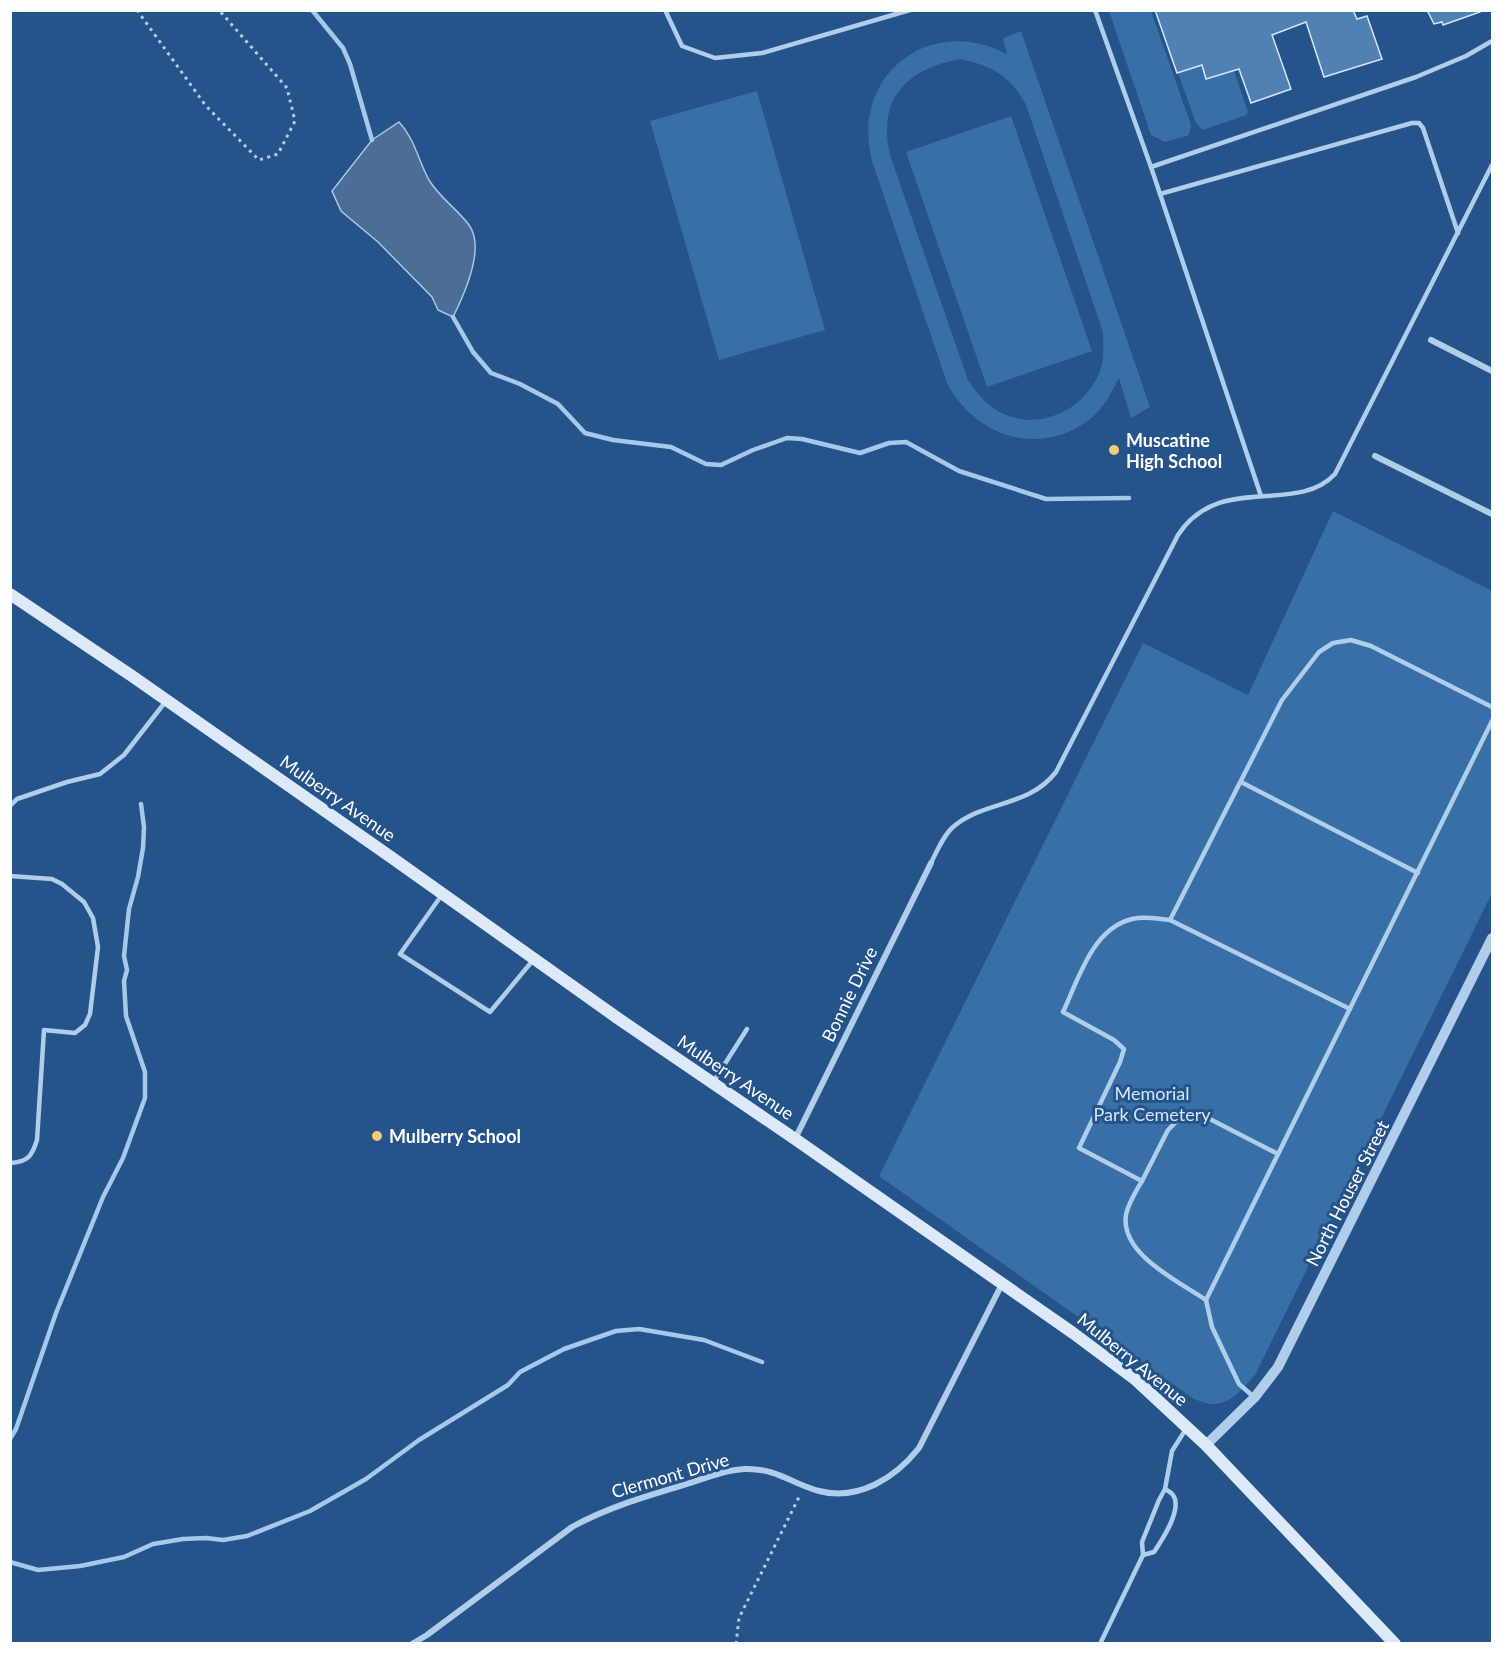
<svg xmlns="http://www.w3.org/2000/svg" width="1503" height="1654" viewBox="0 0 1503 1654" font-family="Lato,sans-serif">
  <rect width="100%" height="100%" fill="#24548a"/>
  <!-- green -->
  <g fill="#386fa7" fill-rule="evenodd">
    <polygon points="1109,11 1151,11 1191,125 1189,135 1165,142 1151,135"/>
    <path d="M1021 31 1150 407 1131 418 1119 378C1111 393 1104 408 1090 419 1040 458 975 437 947 383L872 161C850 76 929 13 1007 54L1003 38ZM960 59C992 66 1010 75 1026 105L1103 332C1103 343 1104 354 1102 364 1093 402 1050 429 1012 417 992 411 979 397 968 380L890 155C877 98 907 69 960 59Z"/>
    <polygon points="1202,65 1206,79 1234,71 1248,112 1246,115 1203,130 1196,123 1178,73"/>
    <polygon points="757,91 825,330 719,360 650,121"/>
    <polygon points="1011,116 1092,351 987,387 906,152"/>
    <path d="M1333 511 1492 591V893L1255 1375C1244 1387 1232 1404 1213 1404 1207 1404 1200 1401 1194 1399L879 1176 1143 643 1248 695Z"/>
  </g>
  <!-- water -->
  <path fill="#4c6e94" stroke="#a5c8eb" stroke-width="1.5" d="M399 122C415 139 418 160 429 180 439 197 457 209 469 225 486 248 464 295 453 317L438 310 432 297 378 242 341 211 332 191 372 140Z"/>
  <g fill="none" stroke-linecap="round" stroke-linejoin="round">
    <!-- stream -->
    <g stroke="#a5c8eb" stroke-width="4.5">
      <polyline points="312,10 343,48 350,64 372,140"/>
      <polyline points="453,317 473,352 491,373 520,384 558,404 585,433 613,440 671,447 706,464 721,465 753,450 787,438 802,439 860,453 889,443 906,442 959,471 1046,499 1129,498"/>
      <polyline points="10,1439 16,1429 56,1313 103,1197 123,1158 145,1098 145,1072 126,1016 124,981 127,970 124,956 129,909 138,877 143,848 144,827 141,804"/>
      <polyline points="10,1562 38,1570 80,1566 124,1557 153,1544 183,1539 206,1538 223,1540 247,1536 310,1511 366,1479 419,1440 508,1385 520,1372 564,1349 616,1331 639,1329 704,1340 762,1362"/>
    </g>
  </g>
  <!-- building -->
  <g fill="#5081b3" stroke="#d5e6f8" stroke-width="1.5">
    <polygon points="1155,10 1353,10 1357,19 1367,16 1382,59 1324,77 1306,22 1272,35 1291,89 1251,103 1239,69 1206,79 1202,65 1177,73"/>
    <polygon points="1427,10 1480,10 1480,12 1443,25 1442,22 1434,24"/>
  </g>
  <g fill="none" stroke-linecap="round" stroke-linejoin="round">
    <!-- path -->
    <g stroke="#b0cdea" stroke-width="3" stroke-dasharray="3 4.5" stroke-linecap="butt">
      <polyline points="137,10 206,106 259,160 278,154 295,121 287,88 219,10"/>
      <polyline points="736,1644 739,1618 800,1495"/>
    </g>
    <!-- service -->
    <g stroke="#b0cdea" stroke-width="4.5">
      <polyline points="1095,10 1151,167 1261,496"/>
      <polyline points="666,12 682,46 715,58 762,53 910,10"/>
      <polyline points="1151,167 1416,77 1466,56 1492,41"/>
      <polyline points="1160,194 1412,123 1419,123 1423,128 1458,233"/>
      <polyline points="1241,782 1418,873"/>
      <polyline points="10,806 17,799 67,782 100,774 124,755 166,701"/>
      <path d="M931 863C937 851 943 836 953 827 984 800 1028 808 1056 772L1178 535C1219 472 1296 516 1335 474L1492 165"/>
      <path d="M10 876 52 879 62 884 84 902 93 918 98 947 90 1014 85 1025 75 1033 44 1030 37 1140C32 1156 28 1162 10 1163"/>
      <polyline points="441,896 400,954 490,1012 534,959"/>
      <polyline points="1170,920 1350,1009"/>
      <polyline points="714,1081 747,1029"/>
      <path d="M1278 1154 1204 1116 1190 1114 1177 1121 1168 1130 1142 1181 1079 1148 1120 1062 1124 1049 1114 1040 1063 1012C1079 978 1094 923 1138 918 1148 917 1160 919 1170 920L1282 700 1319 652 1333 643 1351 640 1371 646 1492 707"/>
      <path d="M1142 1181C1136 1191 1128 1204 1126 1215 1120 1254 1178 1281 1206 1300"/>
      <polyline points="1254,1397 1239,1384 1212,1327 1206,1300 1492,721"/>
      <path d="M1165 1489C1168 1491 1171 1492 1173 1495 1183 1509 1162 1540 1154 1552L1143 1555 1142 1542 1159 1500 1165 1489 1172 1451 1186 1429"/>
      <polyline points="1100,1644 1143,1555"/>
    </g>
    <!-- minor -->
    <g stroke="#b0cdea" stroke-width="6">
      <polyline points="1431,340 1492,371"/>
      <polyline points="1375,456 1492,514"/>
      <polyline points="795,1139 931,863"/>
      <path d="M412 1644 427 1635 572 1527C608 1507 647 1496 687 1484 706 1478 725 1470 745 1469 777 1468 792 1484 819 1491 859 1501 895 1478 919 1448L1002 1284"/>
    </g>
    <!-- tertiary -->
    <polyline stroke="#b0cdea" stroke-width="10" points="1206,1445 1255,1397 1278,1367 1492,938"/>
    <!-- secondary -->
    <polyline stroke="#dbe9f8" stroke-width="12" points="10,594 132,676 388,855 616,1017 795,1139 1073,1333 1136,1380 1206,1445 1395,1644"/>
  </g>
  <!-- markers -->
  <g fill="#f5ca74" stroke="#24548a" stroke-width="2">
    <circle cx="1114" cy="450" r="6"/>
    <circle cx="377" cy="1136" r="6"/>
  </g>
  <g text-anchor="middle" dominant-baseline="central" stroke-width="6" stroke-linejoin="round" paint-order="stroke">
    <!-- poi labels -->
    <g font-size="18" font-weight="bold" fill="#fff" stroke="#24548a" text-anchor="start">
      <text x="1126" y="440">Muscatine<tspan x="1126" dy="21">High School</tspan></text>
      <text x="389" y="1136">Mulberry School</text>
    </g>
    <!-- street labels -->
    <g font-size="18" fill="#fff" stroke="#24548a">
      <text transform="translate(338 798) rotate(35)">Mulberry Avenue</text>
      <text transform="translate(849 994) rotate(-64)">Bonnie Drive</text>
      <text transform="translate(736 1077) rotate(34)">Mulberry Avenue</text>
      <text transform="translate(1347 1193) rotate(-63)">North Houser Street</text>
      <text transform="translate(1133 1359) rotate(39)">Mulberry Avenue</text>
      <text transform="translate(670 1475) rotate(-16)">Clermont Drive</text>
    </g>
    <!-- park labels -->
    <g font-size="18" fill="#d5e6f8" stroke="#24548a">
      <text x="1152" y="1093">Memorial<tspan x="1152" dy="21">Park Cemetery</tspan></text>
    </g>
  </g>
  <!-- border -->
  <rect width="1503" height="1654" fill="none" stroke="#ffffff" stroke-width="24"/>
</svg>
